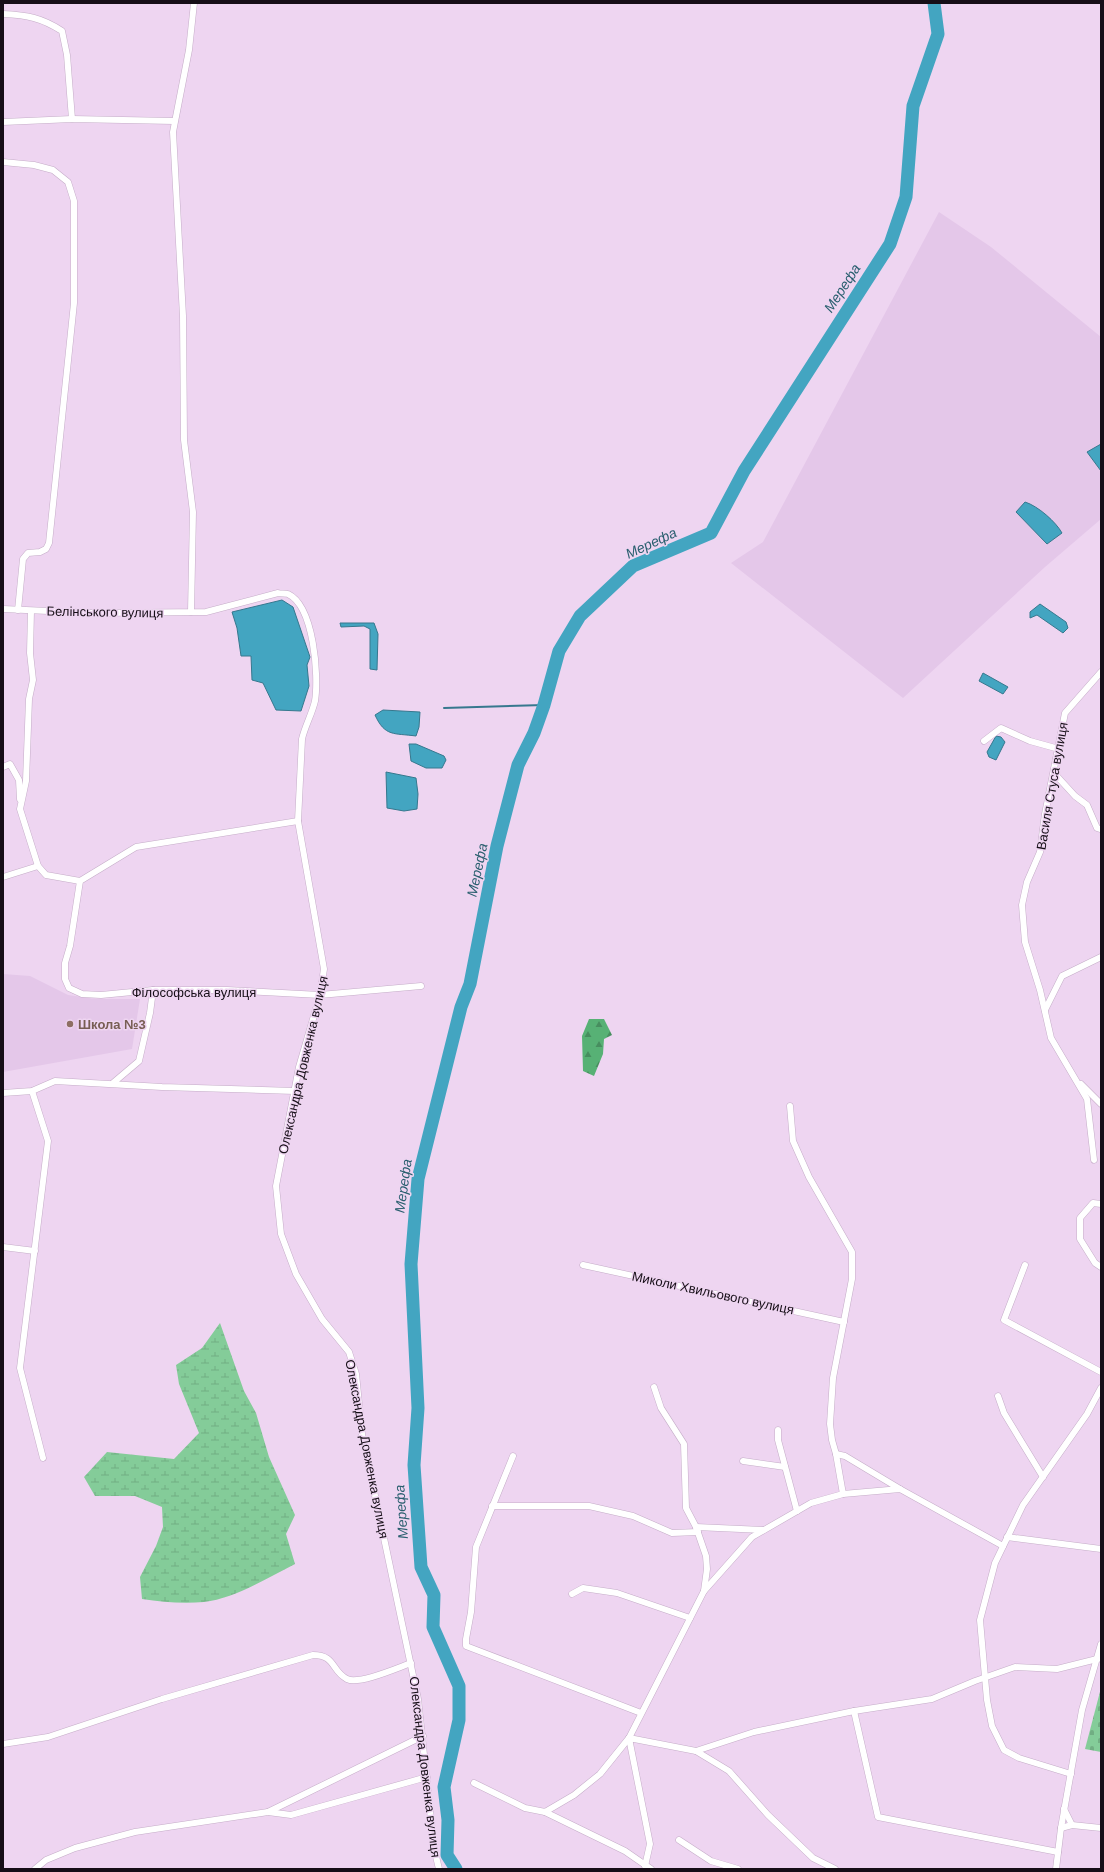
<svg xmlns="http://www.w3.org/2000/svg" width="1104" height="1872" viewBox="0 0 1104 1872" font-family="Helvetica,sans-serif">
  <defs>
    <pattern id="forest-firs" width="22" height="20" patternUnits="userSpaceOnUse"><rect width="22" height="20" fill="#57b175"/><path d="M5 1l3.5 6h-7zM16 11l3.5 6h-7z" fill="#478e5f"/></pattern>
    <pattern id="wetland-marsh" width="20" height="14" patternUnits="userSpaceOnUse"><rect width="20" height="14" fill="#84cc99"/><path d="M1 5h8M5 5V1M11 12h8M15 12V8" fill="none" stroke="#71ae83"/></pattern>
    <pattern id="cemetery-stones" width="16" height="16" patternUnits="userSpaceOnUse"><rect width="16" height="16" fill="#84cc99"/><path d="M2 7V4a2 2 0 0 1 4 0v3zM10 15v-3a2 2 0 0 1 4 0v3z" fill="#71ae83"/></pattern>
  </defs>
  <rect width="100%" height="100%" fill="#eed5f1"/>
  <!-- built -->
  <g fill="#e4c7e9">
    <polygon points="939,212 991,247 1101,337 1101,519 1045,567 903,698 731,563 763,542"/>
    <polygon points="3,974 30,976 68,995 96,999 140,999 132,1049 3,1072"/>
  </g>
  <!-- forest -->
  <polygon fill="url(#forest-firs)" points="589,1019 604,1019 612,1035 604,1039 603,1054 594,1076 583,1071 582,1036"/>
  <!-- wetland -->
  <path fill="url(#wetland-marsh)" d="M220 1323 244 1391 256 1413 269 1457 295 1515 286 1534 295 1564C269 1577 234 1599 204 1602 183 1604 162 1602 142 1599L140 1577 156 1546 163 1527 162 1507 135 1496H95L84 1477 107 1452 174 1459 199 1433 179 1384 176 1365 202 1348Z"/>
  <!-- cemetery -->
  <polygon fill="url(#cemetery-stones)" points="1101,1688 1101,1752 1085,1749"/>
  <!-- water -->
  <g fill="#43a5c1" stroke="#36788e">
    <polygon points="1101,444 1101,471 1087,452"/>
    <path d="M1025 502C1038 506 1056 522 1062 533L1047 544 1016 512Z"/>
    <polygon points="282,600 293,607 310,657 307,665 309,686 301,711 276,710 263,683 252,680 251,656 241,656 237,628 232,612"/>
    <polygon points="1040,604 1066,622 1068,628 1063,633 1037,615 1030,618 1030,612"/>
    <polygon points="340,623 374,623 378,634 377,670 370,669 370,629 364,626 341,627"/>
    <polygon points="983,673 1008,687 1003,694 979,681"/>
    <path d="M383 710 420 712 419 727 416 736C394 733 385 737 375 715Z"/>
    <polygon points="996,736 1001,737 1005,742 996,760 989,757 987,752"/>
    <polygon points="409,744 416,744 444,756 446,760 442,768 426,768 411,761"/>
    <polygon points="386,772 416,778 418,794 417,809 404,811 387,808"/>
  </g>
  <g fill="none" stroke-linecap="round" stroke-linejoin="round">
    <!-- stream -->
    <polyline stroke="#36788e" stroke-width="2" points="444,708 544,705"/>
    <!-- river -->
    <polyline stroke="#43a5c1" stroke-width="13" points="456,1869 447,1855 448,1820 444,1787 459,1720 459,1686 433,1627 434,1595 421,1567 414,1465 418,1408 411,1264 418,1179 461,1007 470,984 497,846 518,765 534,733 544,705 559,651 580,616 633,566 711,533 744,471 890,244 906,197 913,106 938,34 934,3"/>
    <!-- street casing -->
    <g stroke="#c5adc8" stroke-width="7">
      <g id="street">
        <path d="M3 14C27 15 42 18 62 31L67 55 72 119"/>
        <polyline points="3,122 72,119 174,121"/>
        <polyline points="3,162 34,165 53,170 68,182 74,201 74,303 49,543 46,549 40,552 28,553 23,559 18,610"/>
        <path d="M3 609 94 613 206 612 278 593C281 594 285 593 288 594 314 606 319 676 315 701 312 714 305 726 302 739L298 821 324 969 320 995 299 1067 276 1186 281 1234 296 1274 322 1319 349 1352 356 1374 362 1434 418 1699 434 1848 439 1869"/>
        <polyline points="31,611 30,653 33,680 29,699 26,781 20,809 38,866 46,875 80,881"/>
        <polyline points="191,612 193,512 184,440 183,316 173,132 189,50 194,3"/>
        <polyline points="984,741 1001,728 1030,741 1059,749"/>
        <polyline points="3,767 10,764 19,780 20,799"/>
        <polyline points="1054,773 1075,796 1087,805 1097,828 1100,829"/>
        <polyline points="298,821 136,847 80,881 70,946 65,963 65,979 69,988 82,994 101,995 153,990 227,990 320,995 421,986"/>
        <polyline points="3,877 38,866"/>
        <polyline points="1045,1010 1062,976 1101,957"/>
        <polyline points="113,1083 139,1061 150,1013 153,990"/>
        <polyline points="1081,1084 1101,1104"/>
        <polyline points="32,1091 48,1141 20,1368 43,1458"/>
        <polyline points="3,1093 32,1091 55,1081 162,1087 295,1091"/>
        <polyline points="790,1106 793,1141 809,1177 852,1252 852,1279 833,1378 830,1424 832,1440 836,1454 843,1494"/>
        <polyline points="1094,1160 1087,1099 1051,1038 1040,990 1025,942 1022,905 1027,882 1040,852 1045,814 1065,713 1101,672"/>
        <polyline points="1101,1204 1093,1203 1080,1218 1080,1239 1095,1263 1101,1267"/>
        <polyline points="3,1247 35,1251"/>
        <polyline points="583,1265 844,1322"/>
        <polyline points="1025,1265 1004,1320 1101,1372"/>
        <polyline points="654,1387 661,1408 684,1444 686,1508 696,1527 706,1556 707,1569 704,1591"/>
        <polyline points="998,1396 1004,1413 1043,1477"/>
        <polyline points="778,1430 778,1440 797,1511"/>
        <polyline points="836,1454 845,1456 900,1489"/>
        <polyline points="513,1456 476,1547 471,1612 466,1639 466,1646 641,1713"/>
        <polyline points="743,1461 785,1467"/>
        <polyline points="492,1506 589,1506 633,1516 672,1533 698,1532"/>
        <polyline points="696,1527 763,1530"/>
        <polyline points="1007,1537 1101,1549"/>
        <polyline points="572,1594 583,1588 617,1593 690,1618"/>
        <polyline points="854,1711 878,1817 1058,1852"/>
        <path d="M3 1744 48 1737 162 1699 313 1655C336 1655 331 1671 347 1679 359 1685 397 1668 411 1663"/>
        <polyline points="696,1751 754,1732 854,1711 932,1699 975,1681 1015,1667 1057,1669 1101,1658"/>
        <polyline points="1071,1774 1019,1758 1004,1750 992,1726 987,1700 980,1620 995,1563 1023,1505 1087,1414 1101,1388"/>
        <polyline points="474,1783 525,1808 545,1812 574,1795 600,1774 629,1738 704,1591 752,1537 811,1503 843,1494 900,1489 1003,1546"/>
        <polyline points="1064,1809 1072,1825"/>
        <polyline points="268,1812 423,1736"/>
        <polyline points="545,1812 625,1851 651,1869"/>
        <polyline points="1061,1828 1072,1825 1101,1828"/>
        <polyline points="679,1840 711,1861 738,1869"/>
        <polyline points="645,1866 650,1844 629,1738 696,1751 729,1771 768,1815 813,1858 835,1869"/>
        <polyline points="35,1869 46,1860 75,1848 135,1832 268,1812 291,1815 427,1777"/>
        <polyline points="1056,1869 1061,1828 1082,1710 1101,1644"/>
      </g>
    </g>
    <!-- street -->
    <use href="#street" stroke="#fff" stroke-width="6"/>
  </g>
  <!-- markers -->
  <circle fill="#8d6e63" stroke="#eed5f1" stroke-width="1.5" cx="70" cy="1024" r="4"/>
  <g text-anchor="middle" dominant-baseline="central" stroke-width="3" stroke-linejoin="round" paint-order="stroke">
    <!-- street labels -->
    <g font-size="13" fill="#160e17" stroke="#eed5f1">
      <text transform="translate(105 612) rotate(1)">Белінського вулиця</text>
      <text transform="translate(1052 786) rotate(-80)">Василя Стуса вулиця</text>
      <text x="194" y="992">Філософська вулиця</text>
      <text transform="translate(303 1065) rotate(-77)">Олександра Довженка вулиця</text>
      <text transform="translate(713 1293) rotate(12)">Миколи Хвильового вулиця</text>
      <text transform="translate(367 1449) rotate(79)">Олександра Довженка вулиця</text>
      <text transform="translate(425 1767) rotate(83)">Олександра Довженка вулиця</text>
    </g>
    <!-- education labels -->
    <g font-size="13" font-weight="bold" fill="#785e54" stroke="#eed5f1" text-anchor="start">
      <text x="78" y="1024">Школа №3</text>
    </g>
    <!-- water labels -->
    <g font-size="14" font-style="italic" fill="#2a5f6f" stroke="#eed5f1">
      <text transform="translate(842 288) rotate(-57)">Мерефа</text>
      <text transform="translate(651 543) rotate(-25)">Мерефа</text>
      <text transform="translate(477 870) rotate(-78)">Мерефа</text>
      <text transform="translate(403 1186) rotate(-82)">Мерефа</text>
      <text transform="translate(401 1512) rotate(-94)">Мерефа</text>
    </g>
  </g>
  <!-- border -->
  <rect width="1104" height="1872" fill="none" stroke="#160e17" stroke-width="8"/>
</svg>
